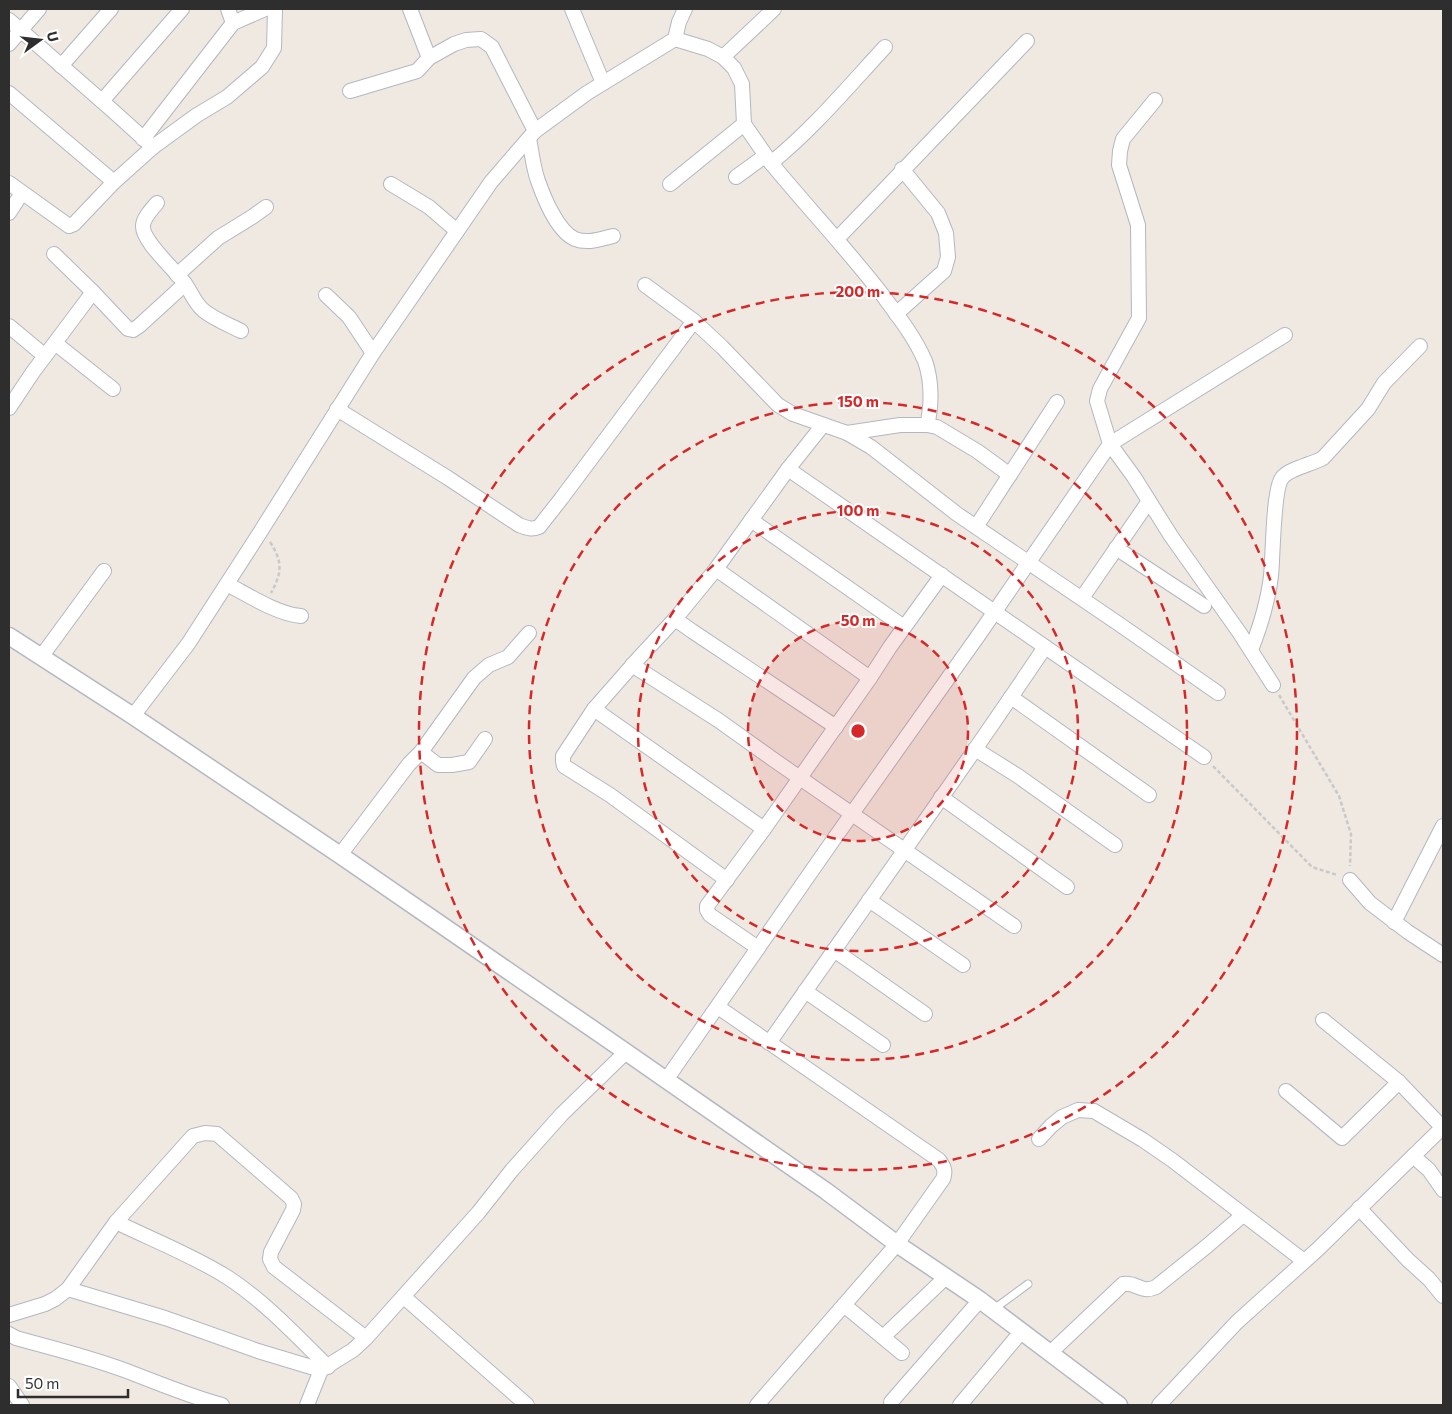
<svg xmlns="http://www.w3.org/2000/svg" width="1452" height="1414" viewBox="0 0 1452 1414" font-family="Commissioner,sans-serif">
  <rect width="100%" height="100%" fill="#efe9e1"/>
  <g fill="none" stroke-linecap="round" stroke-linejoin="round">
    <!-- service casing -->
    <g stroke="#b4b7c1" stroke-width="9">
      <polyline id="service" points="994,1309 1028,1284"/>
    </g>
    <!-- minor casing -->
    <g stroke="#b4b7c1" stroke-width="16">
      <g id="minor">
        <polyline points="228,9 233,23"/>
        <polyline points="410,9 429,58"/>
        <polyline points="572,9 603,83"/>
        <polyline points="9,20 112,110 153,147 197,115 227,97 262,67 274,48 275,9"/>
        <path d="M675 39 708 49 723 57 734 68 742 84 744 124 771 163C813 129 848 87 885 47"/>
        <polyline points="9,44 39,9"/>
        <polyline points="723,57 774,9"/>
        <polyline points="61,66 111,9"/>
        <polyline points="350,91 417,71 429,58 454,44 466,40 481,39 492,47 535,131"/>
        <polyline points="9,93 114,182"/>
        <polyline points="1155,100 1123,139 1120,151 1119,165 1138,225 1139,318 1100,389 1097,401 1110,444 1134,477 1171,536 1239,632 1273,685"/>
        <polyline points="102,101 182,9"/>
        <polyline points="143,139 233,23 265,9"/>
        <path d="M529 139C532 153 533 167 538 181 544 198 558 232 575 239 588 244 600 239 613 236"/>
        <path d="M771 163C808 208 848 250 884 297 899 317 915 338 925 361 932 381 932 406 927 425"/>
        <polyline points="736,177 765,156"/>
        <polyline points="9,183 69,226 74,224 114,182 153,147"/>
        <polyline points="391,184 429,207 457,231"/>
        <polyline points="670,184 744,124"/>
        <path d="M157 203C152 209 143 218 143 226 142 242 177 271 186 285 192 294 195 303 203 310 212 318 229 325 241 331"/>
        <polyline points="9,213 22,193"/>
        <polyline points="837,239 1027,41"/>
        <polyline points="54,254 93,292 128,329 133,330 139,326 185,284"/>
        <polyline points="177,275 218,238 252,217 266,207"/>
        <polyline points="645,285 694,321 722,347 778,405 793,414 847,433 871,447 957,514 1119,624 1218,693"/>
        <polyline points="326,295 349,317 373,353"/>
        <polyline points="896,314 944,271 948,257 946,233 938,213 902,169"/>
        <polyline points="9,326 45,356"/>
        <polyline points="55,343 113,389"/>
        <polyline points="9,408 33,372 93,292"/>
        <path d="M337 409 448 478 519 525C527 528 531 530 539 527L561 499 694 321"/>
        <polyline points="847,433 900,425 927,425 937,427 977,451 1010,475"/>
        <polyline points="788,469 1204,757"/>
        <polyline points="751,520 904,627"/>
        <polyline points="976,527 1057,402"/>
        <polyline points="1116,548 1204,606"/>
        <polyline points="716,569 870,678"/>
        <path d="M227 584C248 595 277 614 301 616"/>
        <polyline points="1082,598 1149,501"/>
        <polyline points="675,619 716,569 788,469 823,425"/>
        <path d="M1251 650C1260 627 1268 601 1271 576 1273 558 1273 489 1282 478 1288 469 1313 464 1323 458L1368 409 1384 383 1420 346"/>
        <polyline points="41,657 104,571"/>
        <polyline points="632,665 718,720 774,760 1014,926"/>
        <polyline points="1011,697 1149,795"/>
        <polyline points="594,709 764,829"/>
        <polyline points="133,716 188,644 259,534 373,353 491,182 535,131 587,93 675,39 679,22 685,9"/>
        <polyline points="975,749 1018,776 1115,845"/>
        <polyline points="421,752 438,765 452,765 469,762 485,739"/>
        <polyline points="941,797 1067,887"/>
        <polyline points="340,855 409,764 421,752 474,678 489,665 508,657 529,633"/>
        <polyline points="727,880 610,795 564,766 563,761 563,756 594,709 637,660 675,619 692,631 836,727"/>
        <polyline points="1350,880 1370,903 1408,932 1443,955"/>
        <polyline points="869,900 963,965"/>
        <polyline points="1394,922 1443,826"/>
        <polyline points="758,948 710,915 707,910 707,906 764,829 870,678 890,647 942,575"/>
        <polyline points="834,950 925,1014"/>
        <polyline points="805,991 883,1045"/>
        <path d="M718 1007 939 1160C944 1167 946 1171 943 1179L897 1244 757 1405"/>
        <polyline points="1323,1020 1399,1082 1443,1128"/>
        <path d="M769 1043C861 911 955 781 1045 647"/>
        <polyline points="666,1080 834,839 978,636 1110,444 1285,335"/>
        <polyline points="1286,1091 1342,1138 1399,1082"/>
        <polyline points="1039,1139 1051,1126 1062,1117 1078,1110 1094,1111 1143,1140 1172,1160 1304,1261"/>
        <polyline points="1413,1156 1429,1170 1443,1190"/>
        <polyline points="1359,1208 1408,1260 1429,1279 1443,1296"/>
        <path d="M116 1222C153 1240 192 1255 227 1277 264 1301 296 1335 328 1367"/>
        <polyline points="68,1289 165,1318 258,1351 321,1370"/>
        <polyline points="404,1297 527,1405"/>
        <polyline points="844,1305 902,1353"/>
        <polyline points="9,1315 45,1304 55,1299 68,1289 116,1222 193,1136 205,1133 217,1134 291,1198 294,1204 293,1210 271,1252 270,1259 274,1267 366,1338 478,1213 512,1170 562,1114 626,1052"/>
        <path d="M9 1334 16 1338C52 1348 89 1357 124 1370 156 1382 188 1396 222 1405"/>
        <polyline points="883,1337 946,1277"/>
        <path d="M1050 1353 1123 1284C1138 1282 1140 1294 1156 1287L1207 1246 1243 1215"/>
        <polyline points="9,1386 22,1405"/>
        <polyline points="891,1402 980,1300"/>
        <polyline points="307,1405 321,1370 353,1350 366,1338"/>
        <polyline points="960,1405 1021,1332"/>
        <polyline points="1159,1405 1237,1322 1317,1250 1443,1127"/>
      </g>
    </g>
    <!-- tertiary casing -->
    <g stroke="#b4b7c1" stroke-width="19">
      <polyline id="tertiary" points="9,636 133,716 340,855 626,1052 826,1191 897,1244 980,1300 1119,1405"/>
    </g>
    <!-- path -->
    <g stroke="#c9c9c9" stroke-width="2.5" stroke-dasharray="4 2.5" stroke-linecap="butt">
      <path d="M270 542C283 562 282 573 271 593"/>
      <polyline points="1279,695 1339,796 1351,834 1350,866"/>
      <polyline points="1213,766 1312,867 1337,875"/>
    </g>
    <!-- service -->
    <use href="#service" stroke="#fff" stroke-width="7"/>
    <!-- minor -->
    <use href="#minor" stroke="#fff" stroke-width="14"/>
    <!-- tertiary -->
    <use href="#tertiary" stroke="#fff" stroke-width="16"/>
  </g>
  <!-- distance rings -->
  <circle cx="858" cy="731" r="110" fill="#d62828" fill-opacity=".12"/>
  <g fill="none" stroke="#d62828" stroke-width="2.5" stroke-dasharray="9 6">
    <circle cx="858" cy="731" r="110"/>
    <circle cx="858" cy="731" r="220"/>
    <circle cx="858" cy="731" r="329"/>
    <circle cx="858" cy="731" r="439"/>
  </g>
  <circle cx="858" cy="731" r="8" fill="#d62828" stroke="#fff" stroke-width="2.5"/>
  <g font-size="15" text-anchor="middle" font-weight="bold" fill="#d62828" stroke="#fff" stroke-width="4" stroke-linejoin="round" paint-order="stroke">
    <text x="858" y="297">200 m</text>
    <text x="858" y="407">150 m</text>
    <text x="858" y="516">100 m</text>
    <text x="858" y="626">50 m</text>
  </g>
  <!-- border -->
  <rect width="1452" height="1414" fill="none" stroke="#2e2e2e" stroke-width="20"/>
  <!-- north arrow -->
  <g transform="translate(40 40) rotate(75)" stroke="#ffffff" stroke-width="4" paint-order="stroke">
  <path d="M0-4L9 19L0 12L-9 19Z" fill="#2e2e2e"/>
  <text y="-8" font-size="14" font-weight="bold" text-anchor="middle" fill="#2e2e2e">U</text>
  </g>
  <!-- scale -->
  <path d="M18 1389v8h110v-8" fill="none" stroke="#2e2e2e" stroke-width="2.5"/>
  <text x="25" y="1389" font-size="15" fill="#2e2e2e" stroke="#ffffff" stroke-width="4" paint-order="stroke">50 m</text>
</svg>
